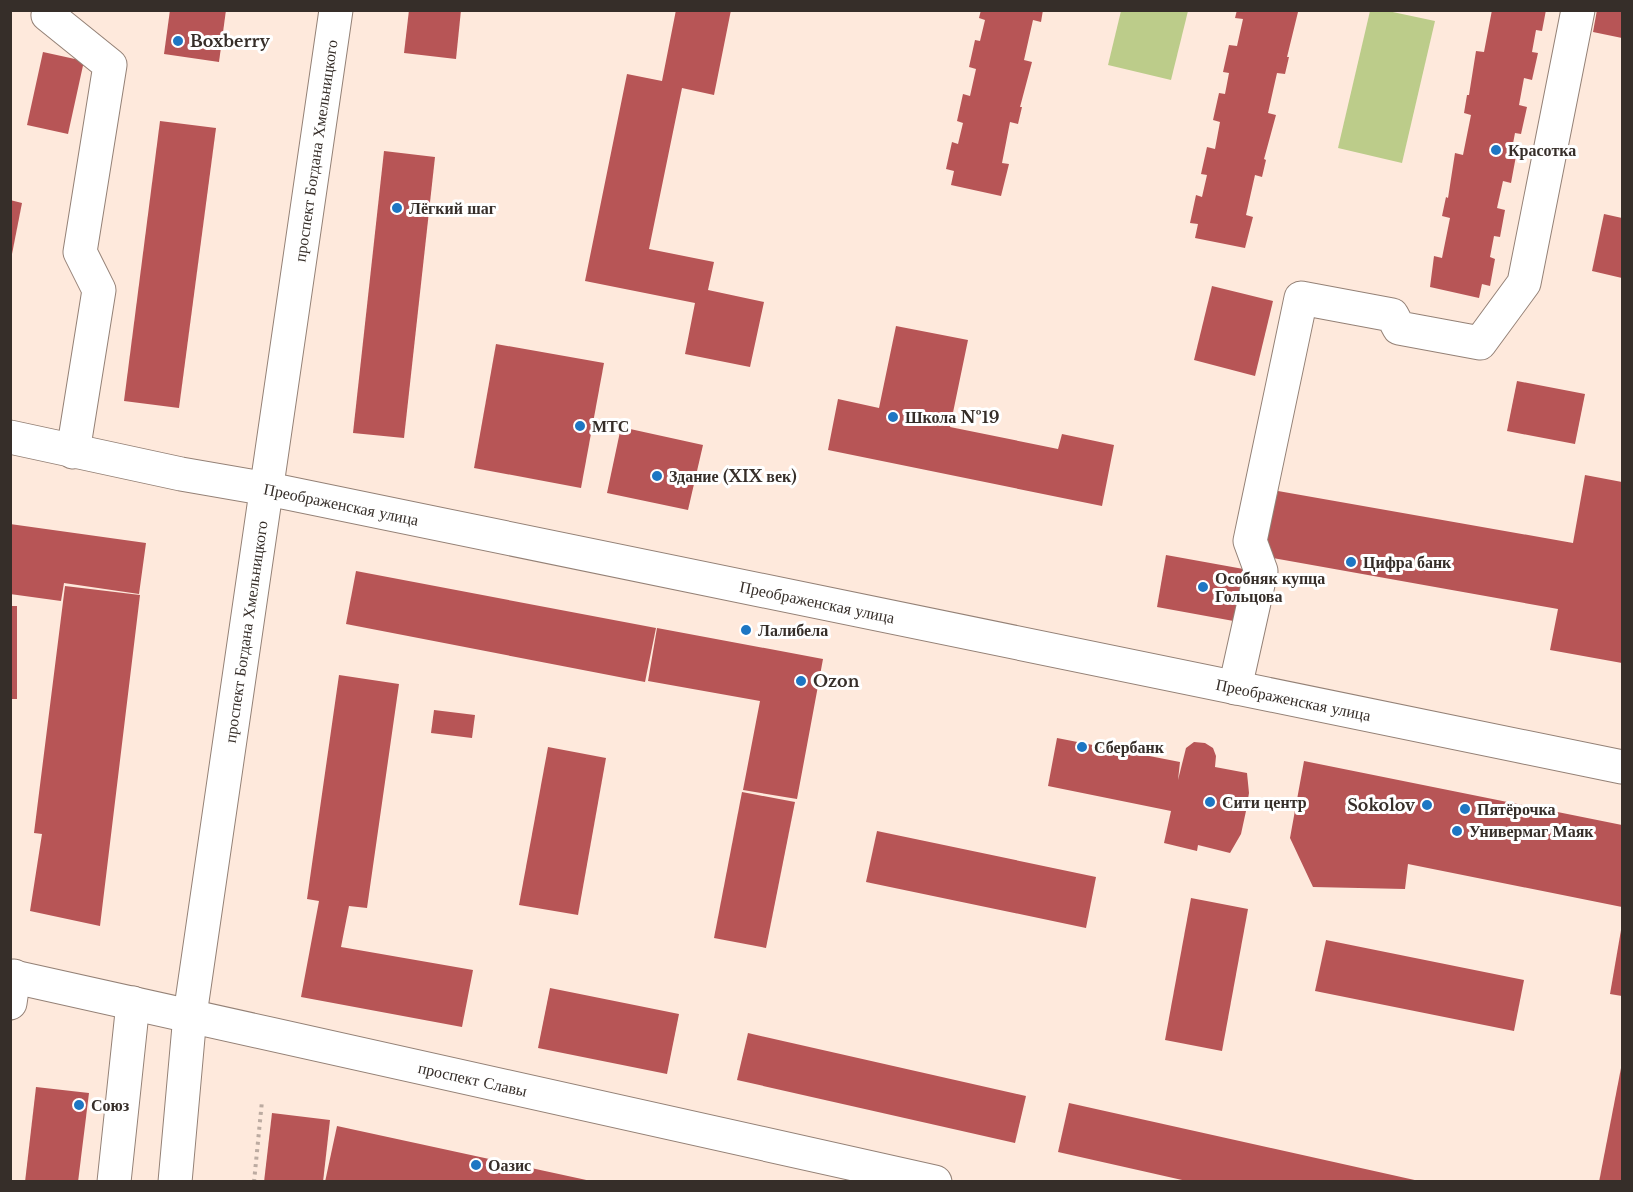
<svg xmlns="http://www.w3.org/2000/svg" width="1633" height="1192" viewBox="0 0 1633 1192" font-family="'Libre Baskerville',serif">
  <rect width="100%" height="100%" fill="#fee9dc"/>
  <!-- green -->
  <g fill="#bccc8a">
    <polygon points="1121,11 1188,11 1171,80 1108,65"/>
    <polygon points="1370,11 1388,11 1435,21 1402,163 1338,148"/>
  </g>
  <!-- building -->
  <g fill="#b75556">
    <polygon points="170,10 226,10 219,62 164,54"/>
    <polygon points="409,10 461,10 456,59 404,53"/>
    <polygon points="676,10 731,10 714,95 682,88 649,249 714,262 708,290 764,302 750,367 685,354 695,303 585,281 627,74 662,81"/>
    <polygon points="981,10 1043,10 1041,22 1033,20 1024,60 1032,62 1020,107 1022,107 1018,124 1010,122 1002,163 1009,164 1001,196 951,185 954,171 946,169 952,142 958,144 963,123 957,121 963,94 970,96 976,69 969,67 975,40 980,41 985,20 979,18"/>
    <polygon points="1237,10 1298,12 1287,57 1289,57 1285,74 1277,73 1268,113 1276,115 1264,159 1266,160 1262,177 1255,175 1246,215 1253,217 1245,248 1195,238 1198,224 1190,223 1196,195 1202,197 1207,175 1201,174 1207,147 1215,149 1220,122 1213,120 1219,93 1225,94 1229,73 1223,72 1229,45 1237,46 1243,19 1235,18"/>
    <polygon points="1492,10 1546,10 1542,31 1536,30 1532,52 1538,53 1532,80 1524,78 1519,105 1527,107 1521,134 1515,133 1511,154 1516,156 1511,183 1503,181 1497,208 1505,210 1500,237 1494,236 1490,257 1495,259 1490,286 1482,284 1479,298 1430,287 1434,256 1442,258 1450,218 1442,216 1446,197 1448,198 1455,153 1463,155 1471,115 1464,113 1467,95 1469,95 1476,51 1484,52"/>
    <polygon points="1597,10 1622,10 1622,38 1593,32"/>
    <polygon points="43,52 84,61 68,134 27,125"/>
    <polygon points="160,121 216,128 179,408 124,401"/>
    <polygon points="384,151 435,157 404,438 353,433"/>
    <polygon points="10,200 22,203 12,254 10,254"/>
    <polygon points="1604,214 1622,218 1622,278 1592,271"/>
    <polygon points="1212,286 1273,301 1255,376 1194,360"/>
    <polygon points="896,326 968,340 950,427 1058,449 1062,434 1114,445 1102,506 828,450 838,399 879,408"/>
    <polygon points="496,344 604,363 581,488 474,468"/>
    <polygon points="1517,381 1585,394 1575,444 1507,431"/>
    <polygon points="621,427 703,445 688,510 607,493"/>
    <polygon points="1585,475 1622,482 1622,663 1550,650 1558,609 1262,556 1278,491 1573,543"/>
    <polygon points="10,524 146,543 139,594 64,583 61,601 10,594"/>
    <polygon points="1166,555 1249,570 1239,622 1157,607"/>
    <polygon points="356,571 656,628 645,682 346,624"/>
    <polygon points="65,586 140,595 100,926 30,911 42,834 34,833"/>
    <rect x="10" y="606" width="7" height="93"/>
    <polygon points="657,628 823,659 797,799 743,790 760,701 648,681"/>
    <polygon points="339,675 399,684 367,908 349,906 341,947 473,970 462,1027 301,997 319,901 307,899"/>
    <polygon points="434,710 475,715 472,738 431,733"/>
    <polygon points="1057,738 1180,762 1178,780 1186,748 1194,742 1205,743 1213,748 1216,756 1215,767 1247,773 1249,793 1246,811 1241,834 1230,853 1198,845 1197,851 1164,843 1171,811 1048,786"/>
    <polygon points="548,747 606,758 578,915 519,905"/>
    <polygon points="1304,761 1622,825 1622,907 1408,864 1405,889 1313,887 1290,838"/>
    <polygon points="742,792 795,802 766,948 714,938"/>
    <polygon points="877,831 1096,877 1086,928 866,882"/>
    <polygon points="1191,898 1248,909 1222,1051 1165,1040"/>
    <polygon points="1621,930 1622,930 1622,996 1610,994"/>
    <polygon points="1326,940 1524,980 1514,1031 1315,991"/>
    <polygon points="550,988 679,1014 667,1074 538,1048"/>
    <polygon points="748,1033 1026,1096 1015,1143 737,1080"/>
    <polygon points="1621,1068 1622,1182 1599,1182"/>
    <polygon points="36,1087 89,1093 78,1182 25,1182"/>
    <polygon points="1069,1103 1419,1181 1419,1182 1191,1182 1058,1152"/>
    <polygon points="272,1113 330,1120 323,1182 264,1182"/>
    <polygon points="337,1126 591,1181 591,1182 325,1182"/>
  </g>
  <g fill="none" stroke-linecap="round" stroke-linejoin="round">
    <!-- minor casing -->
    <g stroke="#948176" stroke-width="35">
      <g id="minor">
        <polyline points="49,10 48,15 110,65 80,252 99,290 73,452"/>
        <polyline points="1235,688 1261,571 1250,541 1301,298 1392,315 1399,328 1480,343 1524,283 1578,10"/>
        <polyline points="10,1003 14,976"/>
        <polyline points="114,1182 133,1003"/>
      </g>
    </g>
    <!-- major casing -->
    <g stroke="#948176" stroke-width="35">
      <g id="major">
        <path id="s1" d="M10 437 181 474 268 489 1622 767"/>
        <path id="s2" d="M10 976 935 1182"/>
        <path id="s3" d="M175 1182 190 1015 336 10"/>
      </g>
    </g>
    <!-- path -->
    <polyline stroke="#bcaba1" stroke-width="4" stroke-dasharray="3 4.5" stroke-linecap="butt" points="254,1182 262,1101"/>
    <!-- minor -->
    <use href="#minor" stroke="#fff" stroke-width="33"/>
    <!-- major -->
    <use href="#major" stroke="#fff" stroke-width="33"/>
  </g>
  <!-- markers -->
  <g fill="#1d76c3" stroke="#fff" stroke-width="2">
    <circle cx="178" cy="41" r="6"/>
    <circle cx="1496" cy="150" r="6"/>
    <circle cx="397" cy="208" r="6"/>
    <circle cx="893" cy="417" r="6"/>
    <circle cx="580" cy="426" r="6"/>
    <circle cx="657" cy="476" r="6"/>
    <circle cx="1351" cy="562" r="6"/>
    <circle cx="1203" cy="587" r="6"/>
    <circle cx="746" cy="630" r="6"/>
    <circle cx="801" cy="681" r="6"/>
    <circle cx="1082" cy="747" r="6"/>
    <circle cx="1210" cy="802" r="6"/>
    <circle cx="1427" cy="805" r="6"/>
    <circle cx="1465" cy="809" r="6"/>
    <circle cx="1457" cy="831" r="6"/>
    <circle cx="79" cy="1105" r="6"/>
    <circle cx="476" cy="1165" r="6"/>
  </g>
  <g text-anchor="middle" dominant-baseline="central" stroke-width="6" stroke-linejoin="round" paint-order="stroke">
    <!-- poi labels -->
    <g font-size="16" font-weight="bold" fill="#362e29" stroke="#fff" text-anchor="start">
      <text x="190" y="41">Boxberry</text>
      <text x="1508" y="150">Красотка</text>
      <text x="409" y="208">Лёгкий шаг</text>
      <text x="905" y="417">Школа №19</text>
      <text x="592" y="426">МТС</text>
      <text x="669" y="476">Здание (XIX век)</text>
      <text x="1363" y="562">Цифра банк</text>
      <text x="1215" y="578">Особняк купца<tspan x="1215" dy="18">Гольцова</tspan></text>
      <text x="758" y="630">Лалибела</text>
      <text x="813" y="681">Ozon</text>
      <text x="1094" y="747">Сбербанк</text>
      <text x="1222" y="802">Сити центр</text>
      <text x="1415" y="805" text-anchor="end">Sokolov</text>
      <text x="1477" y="809">Пятёрочка</text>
      <text x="1469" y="831">Универмаг Маяк</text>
      <text x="91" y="1105">Союз</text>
      <text x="488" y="1165">Оазис</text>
    </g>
    <!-- street labels -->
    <g font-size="16" fill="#362e29" stroke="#fff">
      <text stroke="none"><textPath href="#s3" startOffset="1041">проспект Богдана Хмельницкого</textPath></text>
      <text stroke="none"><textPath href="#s1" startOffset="338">Преображенская улица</textPath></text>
      <text stroke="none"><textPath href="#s1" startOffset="824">Преображенская улица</textPath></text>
      <text stroke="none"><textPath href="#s3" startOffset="555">проспект Богдана Хмельницкого</textPath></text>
      <text stroke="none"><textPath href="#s1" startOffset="1310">Преображенская улица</textPath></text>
      <text stroke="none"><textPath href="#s2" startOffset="474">проспект Славы</textPath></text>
    </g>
  </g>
  <!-- border -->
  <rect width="1633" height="1192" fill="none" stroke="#362e29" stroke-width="24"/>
</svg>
